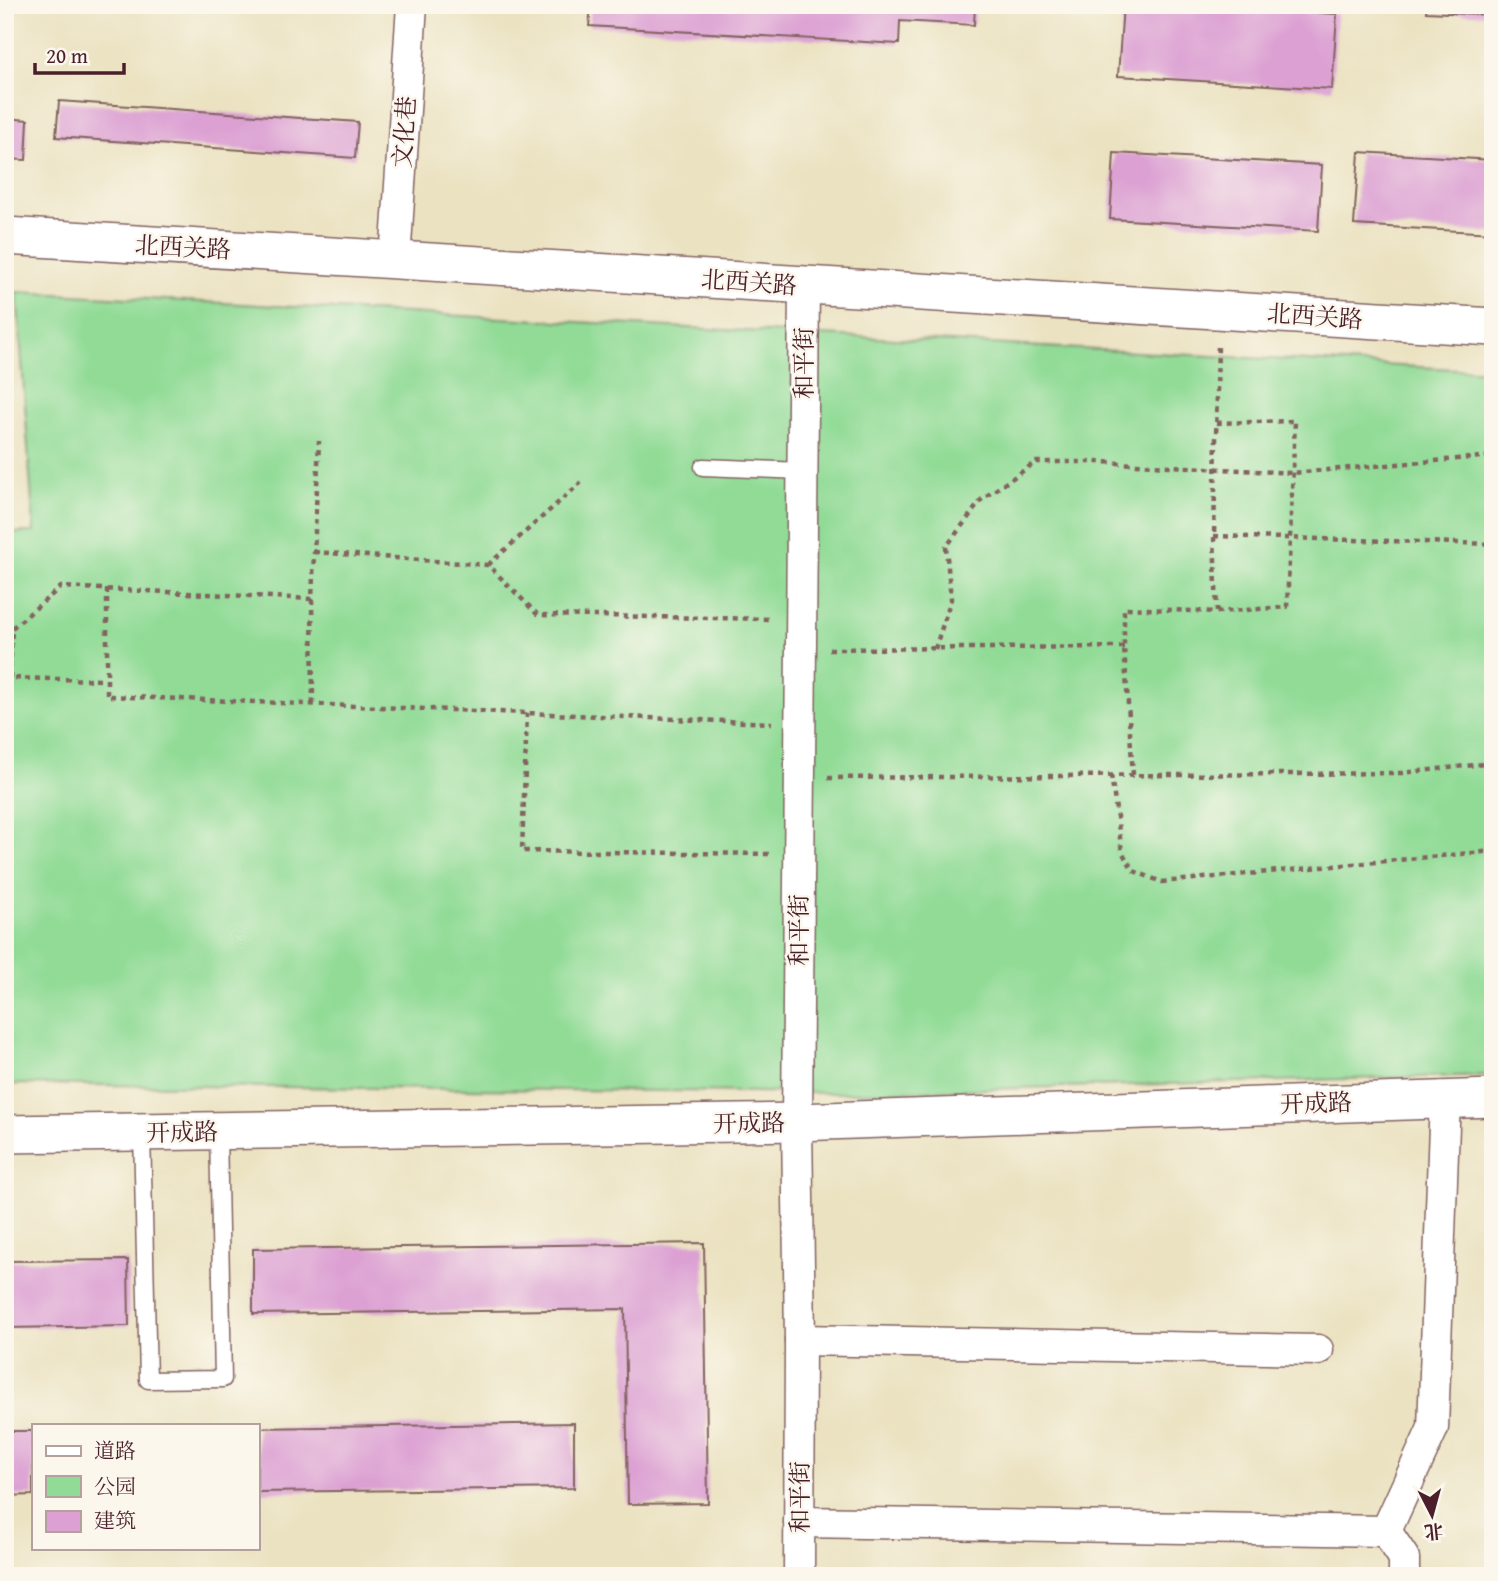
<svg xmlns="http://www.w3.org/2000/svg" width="1498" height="1581" viewBox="0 0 1498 1581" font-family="'Gentium Book Plus','Noto Serif SC',serif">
  <rect width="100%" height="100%" fill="#fbf7ec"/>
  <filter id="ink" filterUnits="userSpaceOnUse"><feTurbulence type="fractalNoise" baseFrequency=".0143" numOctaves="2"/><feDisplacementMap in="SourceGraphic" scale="14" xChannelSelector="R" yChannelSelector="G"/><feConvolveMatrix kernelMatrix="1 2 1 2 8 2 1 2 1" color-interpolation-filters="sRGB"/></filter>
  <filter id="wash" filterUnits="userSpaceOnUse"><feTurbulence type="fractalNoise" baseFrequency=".00686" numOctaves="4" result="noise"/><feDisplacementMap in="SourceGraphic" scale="28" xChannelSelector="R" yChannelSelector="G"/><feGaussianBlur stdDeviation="1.57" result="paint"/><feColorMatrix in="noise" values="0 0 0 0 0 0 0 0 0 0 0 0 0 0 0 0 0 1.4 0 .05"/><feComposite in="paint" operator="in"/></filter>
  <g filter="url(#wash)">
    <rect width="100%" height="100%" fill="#ebe2c1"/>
    <!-- green -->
    <polygon fill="#91db96" stroke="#6e7d60" stroke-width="2" points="17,292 1493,371 1493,1075 843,1093 5,1084 5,533 34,532"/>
    <g id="blocks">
      <!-- building -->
      <g fill="#dca0d3">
        <polygon points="591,5 975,5 974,25 900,21 899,44 589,26"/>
        <polygon points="1123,5 1195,5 1337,14 1332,89 1118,76"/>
        <polygon points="1427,5 1493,5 1493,15 1426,12"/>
        <polygon points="59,101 358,122 355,158 56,137"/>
        <polygon points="5,118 28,120 26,160 5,159"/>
        <polygon points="1359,152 1493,160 1493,233 1354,225"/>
        <polygon points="1114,153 1322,165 1318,231 1110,219"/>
        <polygon points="704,1243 708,1503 628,1504 625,1309 253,1314 253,1249"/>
        <polygon points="128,1260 129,1326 5,1328 5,1261"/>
        <polygon points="574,1423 574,1488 257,1492 257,1428"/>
        <polygon points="5,1431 33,1431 33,1495 5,1496"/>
      </g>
    </g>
  </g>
  <g filter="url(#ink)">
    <use href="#blocks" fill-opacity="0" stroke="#826360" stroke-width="2"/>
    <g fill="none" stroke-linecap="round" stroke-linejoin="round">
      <!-- service casing -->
      <g stroke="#826360" stroke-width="19">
        <g id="service">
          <polyline points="703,467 802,471"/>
          <polyline points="142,1132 148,1380 223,1379 218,1131"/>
        </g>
      </g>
      <!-- minor casing -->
      <g stroke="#826360" stroke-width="33">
        <g id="minor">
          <polyline points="395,260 412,5"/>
          <polyline points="800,1340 1318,1350"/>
          <polyline points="799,1522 1386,1531"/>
          <polyline points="1386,1531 1433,1428 1445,1098"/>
          <polyline points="1386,1531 1404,1558 1404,1576"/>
          <polyline points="799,1576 800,1340 797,1122 804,285"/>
        </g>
      </g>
      <!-- tertiary casing -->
      <g stroke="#826360" stroke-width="40">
        <g id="tertiary">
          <polyline points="5,236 1493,327"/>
          <polyline points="5,1134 797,1122 1493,1098"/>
        </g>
      </g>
      <!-- path -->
      <g stroke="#826360" stroke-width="4.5" stroke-dasharray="5 5" stroke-linecap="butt">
        <polyline points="1214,536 1493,544"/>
        <polyline points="314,552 488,565 538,615 772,619"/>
        <polyline points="488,565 585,479"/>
        <polyline points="107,589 107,696 772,723"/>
        <polyline points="1217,612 1214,536 1218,343"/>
        <polyline points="829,649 1124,647"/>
        <polyline points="935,649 951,599 946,547 982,499 1036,462 1101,462 1292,473 1493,456"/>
        <polyline points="5,678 105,680"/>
        <polyline points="10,678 12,628 61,587 312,599"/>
        <polyline points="313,704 312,599 319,441"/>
        <polyline points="527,713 522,851 770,854"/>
        <polyline points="1111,775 1122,852 1134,871 1162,882 1493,851"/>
        <polyline points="1133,775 1124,647 1124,608 1217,612 1287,607 1295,421 1216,423"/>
        <polyline points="828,778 1402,773 1493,763"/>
      </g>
      <!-- service -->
      <use href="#service" stroke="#fff" stroke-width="16"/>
      <!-- minor -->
      <use href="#minor" stroke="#fff" stroke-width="30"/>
      <!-- tertiary -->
      <use href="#tertiary" stroke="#fff" stroke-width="37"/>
    </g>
  </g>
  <g text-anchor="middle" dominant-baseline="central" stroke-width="5" stroke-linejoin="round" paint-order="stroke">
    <!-- street labels -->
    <g font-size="24" fill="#4a1f2b" stroke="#fbf7ec">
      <text transform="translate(404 132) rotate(-86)">文化巷</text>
      <text transform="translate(183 247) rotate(3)">北西关路</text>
      <text transform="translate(749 282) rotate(4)">北西关路</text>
      <text transform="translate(1315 316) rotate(4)">北西关路</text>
      <text transform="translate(803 363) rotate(-90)">和平街</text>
      <text transform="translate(798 930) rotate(-90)">和平街</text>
      <text transform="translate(1316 1103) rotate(-2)">开成路</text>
      <text transform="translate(749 1123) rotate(-1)">开成路</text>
      <text transform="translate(182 1132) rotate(-1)">开成路</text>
      <text transform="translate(799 1497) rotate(-90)">和平街</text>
    </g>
  </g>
  <!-- margin -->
  <rect width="1498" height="1581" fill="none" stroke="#fbf7ec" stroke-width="28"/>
  <!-- legend -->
  <rect x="32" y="1424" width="228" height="126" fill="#fbf7ec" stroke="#b4a19f" stroke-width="2"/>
  <rect x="46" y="1446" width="35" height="10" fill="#ffffff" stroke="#b4a19f" stroke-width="2"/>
  <text x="94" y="1458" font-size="21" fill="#4a1f2b">道路</text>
  <rect x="46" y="1476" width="35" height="21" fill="#91db96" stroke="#b4a19f" stroke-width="2"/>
  <text x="94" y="1494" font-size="21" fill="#4a1f2b">公园</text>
  <rect x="46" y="1511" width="35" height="21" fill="#dca0d3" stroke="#b4a19f" stroke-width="2"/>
  <text x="94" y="1528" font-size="21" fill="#4a1f2b">建筑</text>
  <!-- north arrow -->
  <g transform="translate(1432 1515) rotate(174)" stroke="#fbf7ec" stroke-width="5" paint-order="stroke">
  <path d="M0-5L12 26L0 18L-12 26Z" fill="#4a1f2b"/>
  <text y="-10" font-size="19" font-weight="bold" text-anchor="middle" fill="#4a1f2b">北</text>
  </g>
  <!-- scale -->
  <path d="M35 63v10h89v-10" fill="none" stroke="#4a1f2b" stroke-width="3.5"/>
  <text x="46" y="63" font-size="21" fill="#4a1f2b" stroke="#fbf7ec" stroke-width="5" paint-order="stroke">20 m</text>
</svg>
